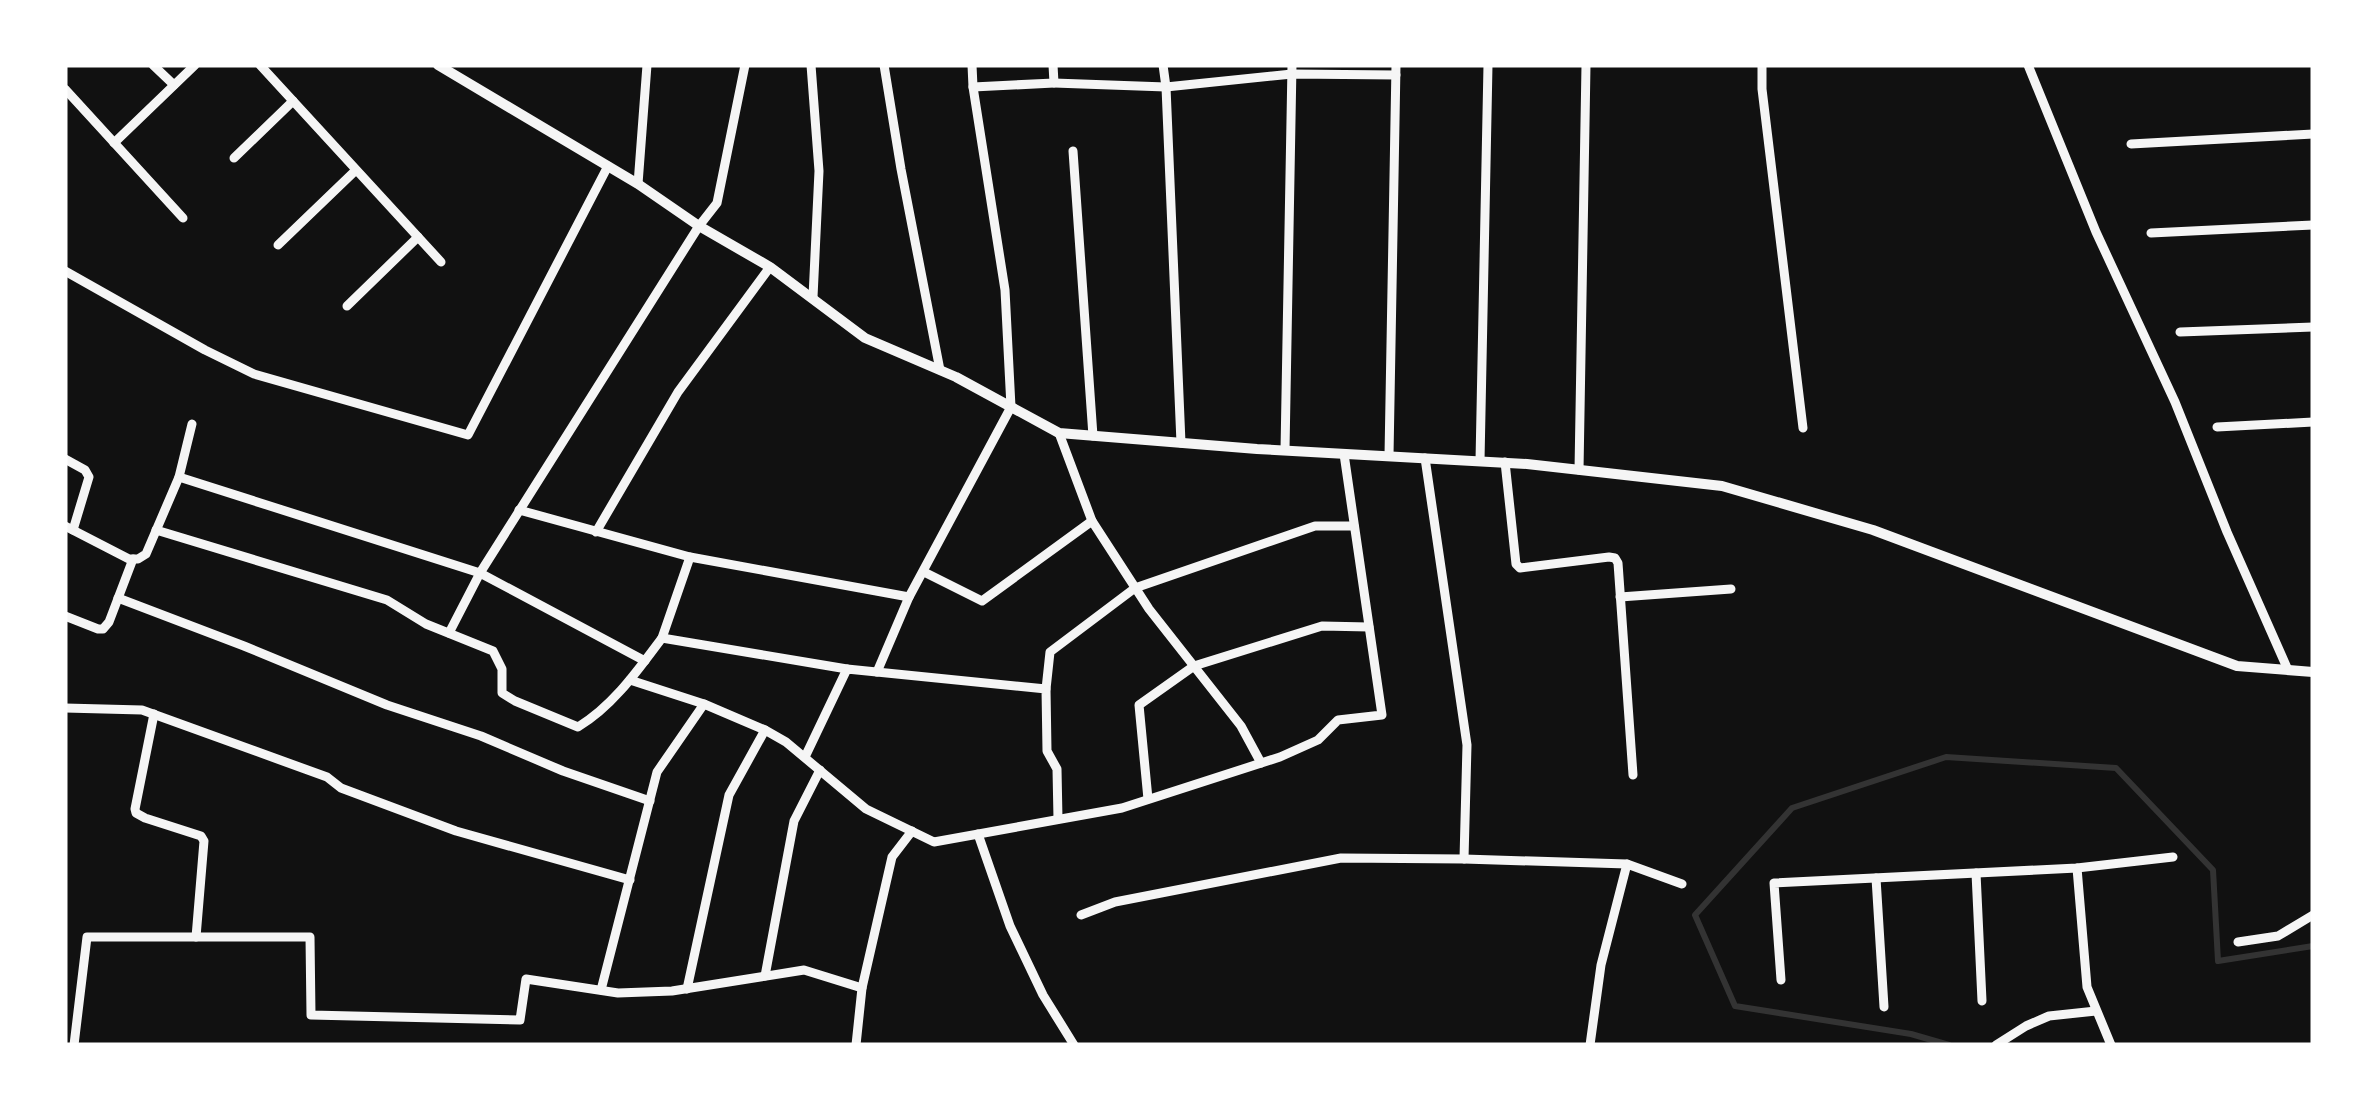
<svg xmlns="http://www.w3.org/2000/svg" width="2378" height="1110" viewBox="0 0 2378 1110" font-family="'Source Sans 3',sans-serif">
  <rect width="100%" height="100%" fill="#111"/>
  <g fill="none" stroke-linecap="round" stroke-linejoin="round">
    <!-- stream -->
    <polyline stroke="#333" stroke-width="6" points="1949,1045 1911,1034 1735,1006 1695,915 1792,808 1946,757 2116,768 2213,870 2218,961 2313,946"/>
    <!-- minor -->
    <g stroke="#f5f5f5" stroke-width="9">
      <polyline points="153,65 174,85"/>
      <polyline points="260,65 441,262"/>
      <polyline points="811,65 819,171 813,297"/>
      <polyline points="884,65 901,169 940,370"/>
      <polyline points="972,65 973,87"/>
      <polyline points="1163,65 1166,87 1181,443"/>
      <polyline points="1762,65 1762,89 1803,428"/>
      <polyline points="2028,65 2096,232 2175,402 2227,532 2288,670"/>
      <polyline points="1054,83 1166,87 1292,74 1396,75"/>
      <polyline points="65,89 183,218"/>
      <polyline points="114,143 195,65"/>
      <polyline points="2131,144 2313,134"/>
      <polyline points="1073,151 1093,436"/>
      <polyline points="234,158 293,101"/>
      <polyline points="638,184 647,65"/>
      <polyline points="2151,233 2313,225"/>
      <polyline points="278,245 356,170"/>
      <polyline points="65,271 205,350 254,374 468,435 608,166"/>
      <polyline points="347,306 418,237"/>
      <polyline points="2180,332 2313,327"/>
      <polyline points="2217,427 2313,422"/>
      <polyline points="1059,433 1092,521 1149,609 1241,726 1261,763"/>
      <polyline points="1285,450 1292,65"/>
      <polyline points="1389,456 1396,65"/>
      <polyline points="65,459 85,470 89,477 73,530"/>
      <polyline points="1480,461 1488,65"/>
      <polyline points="1505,462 1516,564 1520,568 1609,557 1615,558 1618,563 1633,775"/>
      <polyline points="1579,470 1586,65"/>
      <polyline points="179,477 480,573 645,661"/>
      <polyline points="519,510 690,557"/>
      <polyline points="65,526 129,559 138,559 146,554 179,477 192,424"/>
      <path d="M156 530 387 600 426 624 493 651 502 669V693L515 701 578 727C613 706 638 670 662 638L847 669"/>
      <polyline points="596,532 678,392 770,267"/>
      <polyline points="924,572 982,601 1092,521"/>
      <polyline points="909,597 1011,407 1005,290 973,87 1054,83 1053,65"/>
      <polyline points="1620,597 1731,589"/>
      <polyline points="118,598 244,646 387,705 481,736 563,771 650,801"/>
      <polyline points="65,616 98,629 103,629 109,622 133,559"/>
      <polyline points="449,633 480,573 699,226 717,203 745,65"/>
      <polyline points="662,638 690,557 909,597 877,672"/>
      <polyline points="630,680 704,704 765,730 786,742 866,809 934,842 1122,808 1280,757 1318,740 1338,720 1382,715 1344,454"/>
      <polyline points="1046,689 1050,652 1135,588 1315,526 1354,526"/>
      <polyline points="65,708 142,710 327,777 341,788 456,831 630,880"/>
      <polyline points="154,714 135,809 136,813 145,818 201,836 204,841 196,937"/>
      <polyline points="805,757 847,669 1046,689 1047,751 1057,769 1058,819"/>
      <polyline points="1148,799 1139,705 1194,666 1322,626 1369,627"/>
      <polyline points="978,834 1010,926 1043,995 1074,1045"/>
      <polyline points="1464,859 1627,864 1682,884"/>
      <polyline points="2077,868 2087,987 2111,1045"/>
      <polyline points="1976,873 1982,1001"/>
      <polyline points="1876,878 1884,1007"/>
      <polyline points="1081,915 1115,902 1341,858 1464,859 1467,745 1425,458"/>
      <polyline points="2238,942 2278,936 2313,915"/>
      <polyline points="765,976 794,821 820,770"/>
      <polyline points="1781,980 1774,883 2077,868 2173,857"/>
      <polyline points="687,989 729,795 765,730"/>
      <polyline points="601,990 657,772 704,704"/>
      <polyline points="74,1045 87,937 310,937 311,1015 520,1020 526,979 618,993 672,991 804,970 862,988"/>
      <polyline points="856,1045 862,988 892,857 912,831"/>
      <polyline points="1590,1045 1601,965 1627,864"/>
      <polyline points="1996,1045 2026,1026 2049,1016 2096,1011"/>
    </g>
    <!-- tertiary -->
    <polyline stroke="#f5f5f5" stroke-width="10" points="438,65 638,184 699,226 770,267 865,338 956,377 1059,433 1257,449 1527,464 1722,486 1873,530 2237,666 2313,672"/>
  </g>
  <!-- border -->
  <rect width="2378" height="1110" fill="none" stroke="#ffffff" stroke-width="135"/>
</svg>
